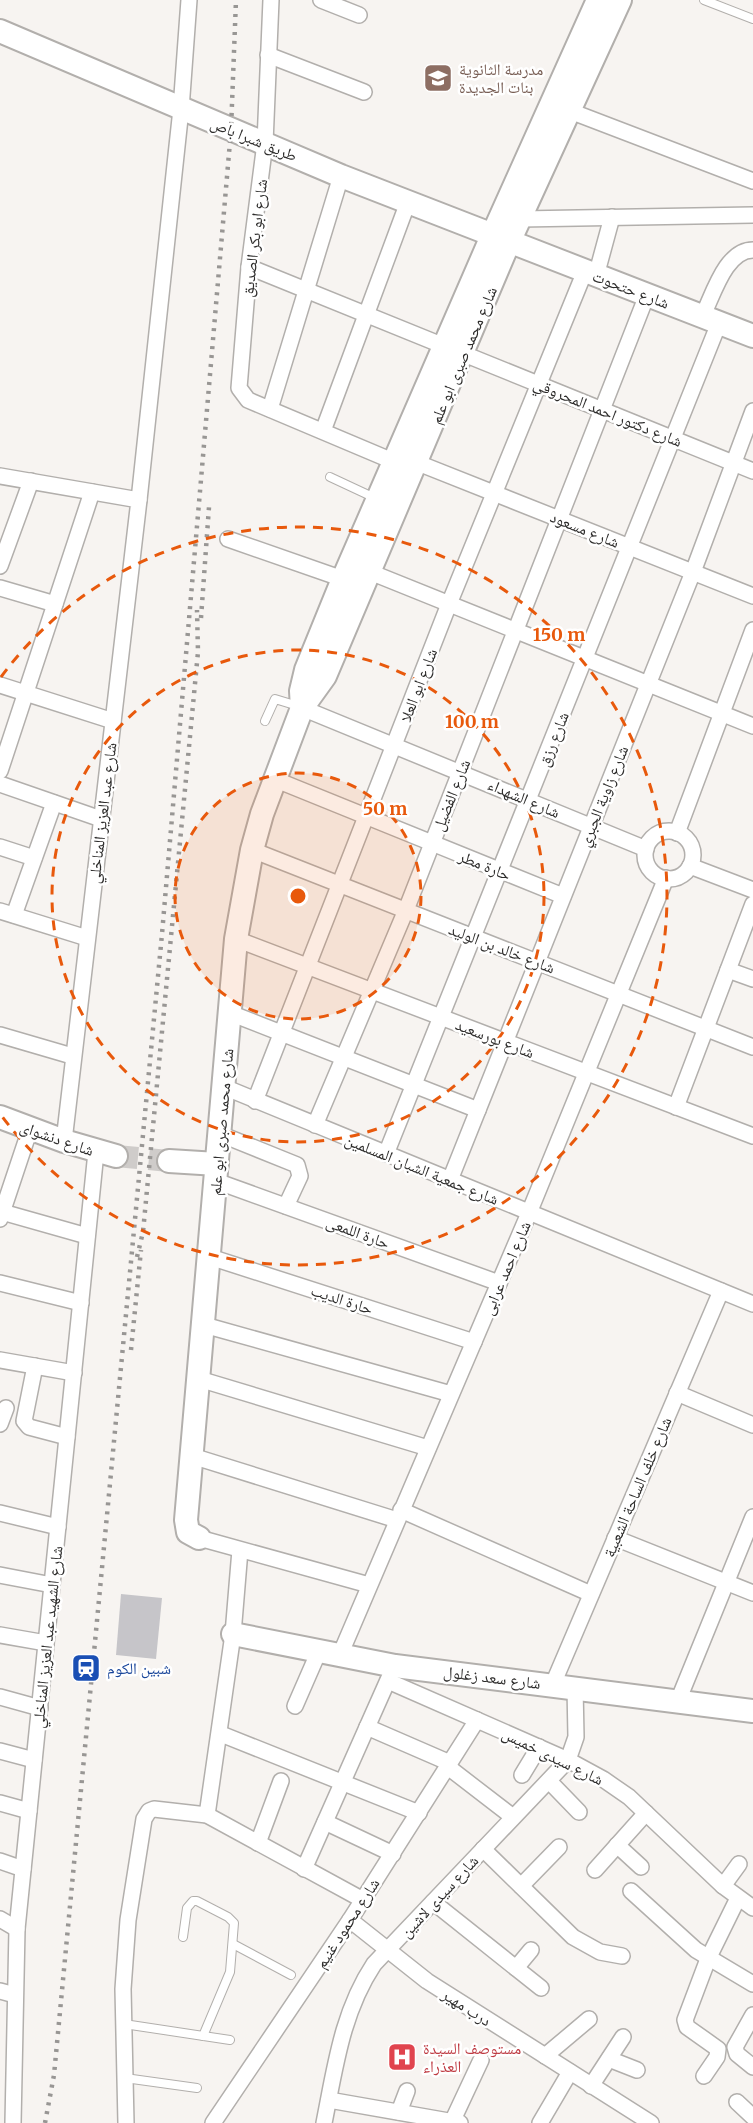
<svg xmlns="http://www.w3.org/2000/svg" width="753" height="2123" viewBox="0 0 753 2123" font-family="Merriweather,'Noto Naskh Arabic',serif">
  <rect width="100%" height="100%" fill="#f7f4f1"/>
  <!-- building -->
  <polygon fill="#c6c5c9" points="121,1594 162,1598 156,1659 116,1655"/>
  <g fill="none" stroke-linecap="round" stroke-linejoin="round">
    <!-- secondary-tunnel -->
    <polyline stroke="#cfccca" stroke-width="22" stroke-dasharray="22 11" stroke-linecap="butt" points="116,1156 169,1161"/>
    <!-- lane casing -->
    <g stroke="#b2afac" stroke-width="10">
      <g id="lane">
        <polyline points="704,0 753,19"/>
        <polyline points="330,477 375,498"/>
        <polyline points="265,721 275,699 298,706"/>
        <polyline points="183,1937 187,1908 193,1901 197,1901 228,1917 234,1923 230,1972 203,2036"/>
        <polyline points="233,1944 291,1975"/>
        <polyline points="124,2024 230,2040"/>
        <polyline points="125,2078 197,2088"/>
      </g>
    </g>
    <!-- street casing -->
    <g stroke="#b2afac" stroke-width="18">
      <g id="street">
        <polyline points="271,0 265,143 249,267 239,388 248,400 395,462"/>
        <polyline points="321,0 359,15"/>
        <polyline points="268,55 364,92"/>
        <polyline points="570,111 753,181"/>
        <polyline points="520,219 753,215"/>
        <polyline points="249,267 444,346"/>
        <polyline points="596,276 612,217"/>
        <path d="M702 317C713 296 725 250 753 250"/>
        <polyline points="464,354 753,471"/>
        <polyline points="270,409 341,176"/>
        <polyline points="323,431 408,202"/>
        <polyline points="418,463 753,596"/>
        <polyline points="0,476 139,500 64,1141"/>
        <polyline points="139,500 181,109 189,0"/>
        <polyline points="228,539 343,579"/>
        <polyline points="0,566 31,481"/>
        <polyline points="370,572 753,726"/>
        <polyline points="0,588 55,604"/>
        <polyline points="0,685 113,721"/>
        <polyline points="302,708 646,849"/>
        <polyline points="0,771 92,492"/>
        <polyline points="274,779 563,896"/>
        <polyline points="0,784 101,819"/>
        <circle cx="669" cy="855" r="24"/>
        <polyline points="677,833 753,630"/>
        <polyline points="0,847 34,858"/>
        <polyline points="252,850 753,1047"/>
        <polyline points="690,866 753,890"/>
        <polyline points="0,911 87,938"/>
        <polyline points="14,915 54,803"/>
        <polyline points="236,939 753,1136"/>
        <polyline points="728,970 753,979"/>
        <polyline points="230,1013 478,1110"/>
        <polyline points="0,1035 72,1056"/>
        <polyline points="224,1087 753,1304"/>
        <polyline points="255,1101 449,604 585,271"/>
        <polyline points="676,1107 753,904"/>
        <polyline points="315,1125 406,910 647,295"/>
        <polyline points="220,1134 297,1165 300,1176 286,1206"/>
        <polyline points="386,1154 719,323"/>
        <polyline points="450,1180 693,572 753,411"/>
        <polyline points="216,1181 499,1283"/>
        <polyline points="2,1212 87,1236"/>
        <polyline points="0,1219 30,1129"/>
        <polyline points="210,1257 474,1342"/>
        <polyline points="0,1283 81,1303"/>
        <polyline points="204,1325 451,1394"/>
        <polyline points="0,1360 74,1373"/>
        <polyline points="35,1366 24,1421 29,1427 67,1437"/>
        <polyline points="199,1379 428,1448"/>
        <polyline points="677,1393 753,1425"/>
        <polyline points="0,1424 6,1408"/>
        <polyline points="192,1456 397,1520"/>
        <polyline points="401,1510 591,1594"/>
        <polyline points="0,1513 58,1527"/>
        <polyline points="199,1538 369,1585"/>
        <polyline points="615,1538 753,1593"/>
        <polyline points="0,1575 52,1585"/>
        <polyline points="0,1635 46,1643"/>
        <polyline points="340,1655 529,1213 666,878"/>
        <polyline points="388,1681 568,1760 603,1779 629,1797 723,1886 753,1908"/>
        <polyline points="553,1684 721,1291"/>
        <polyline points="0,1697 40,1708"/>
        <polyline points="678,1701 753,1517"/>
        <polyline points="295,1706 319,1651"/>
        <polyline points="367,1727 450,1763"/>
        <polyline points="221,1734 419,1813"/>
        <polyline points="0,1751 34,1760"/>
        <polyline points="448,1767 513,1817"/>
        <polyline points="522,1775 539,1747"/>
        <polyline points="549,1781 579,1812"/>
        <polyline points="0,1803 29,1811"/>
        <polyline points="207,1815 233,1634 240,1550"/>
        <polyline points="325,1822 393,1854"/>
        <polyline points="258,1843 281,1781"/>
        <polyline points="617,1845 641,1867"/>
        <polyline points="483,1849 573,1937 600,1952 622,1956"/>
        <polyline points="0,1861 23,1869"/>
        <polyline points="304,1869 392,1671"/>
        <polyline points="595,1870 646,1813"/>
        <polyline points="521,1886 559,1847"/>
        <polyline points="723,1886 739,1864"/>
        <polyline points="631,1891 696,1950 753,1984"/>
        <polyline points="433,1902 541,1988"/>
        <polyline points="0,1919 17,1929"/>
        <polyline points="350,1920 427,1981 651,2123"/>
        <polyline points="516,1968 531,1950"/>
        <polyline points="0,1991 15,1995"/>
        <polyline points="753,2015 735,2047 737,2054 753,2067"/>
        <polyline points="545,2056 589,2019"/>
        <polyline points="609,2059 637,2070"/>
        <polyline points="704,2076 717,2057 718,2049 687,2027 685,2020 708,1959 738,1898"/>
        <polyline points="591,2086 623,2037"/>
        <polyline points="329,2100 460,2123"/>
        <polyline points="737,2102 753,2117"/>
        <polyline points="399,2112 407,2091"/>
        <polyline points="452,2122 481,2060"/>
        <polyline points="13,2123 17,1929 96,1152"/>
        <polyline points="126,2123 123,1989 128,1920 144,1819 149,1811 154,1809 207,1815 363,1900"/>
        <polyline points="213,2123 350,1920 477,1720"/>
        <path d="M324 2123C335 2068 342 2012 374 1964L568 1760 576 1737 575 1687"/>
        <polyline points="540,2123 570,2072"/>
      </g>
    </g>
    <!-- secondary casing -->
    <g stroke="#b2afac" stroke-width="26">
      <g id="secondary">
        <polyline points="0,31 341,176 753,336"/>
        <polyline points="302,708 301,691 306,670 343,579 492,236 598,0"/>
        <polyline points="0,1117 64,1141 116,1156"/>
        <polyline points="169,1161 217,1164"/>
        <polyline points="199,1538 188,1532 186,1520 236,939 252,850 262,814 302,708 325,676 509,242 620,0"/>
        <polyline points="233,1634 395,1666 753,1711"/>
      </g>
    </g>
    <!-- lane -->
    <use href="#lane" stroke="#fff" stroke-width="8"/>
    <!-- street -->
    <use href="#street" stroke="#fff" stroke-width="15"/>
    <!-- secondary -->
    <use href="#secondary" stroke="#fff" stroke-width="22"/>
    <!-- rail -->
    <g stroke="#989694" stroke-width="4.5" stroke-dasharray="3 6" stroke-linecap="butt">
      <polyline points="201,618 209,507"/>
      <polyline points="137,1257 143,1232 198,652 197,610"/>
      <polyline points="131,1350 141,1250"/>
      <polyline points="45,2123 54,2075 162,934 231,130 236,0"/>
    </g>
  </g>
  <!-- distance rings -->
  <circle cx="298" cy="896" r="123" fill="#e8590c" fill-opacity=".12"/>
  <g fill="none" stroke="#e8590c" stroke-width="3" stroke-dasharray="10 8">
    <circle cx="298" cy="896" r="123"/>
    <circle cx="298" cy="896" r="246"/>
    <path d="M1 677A369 369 0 1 1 1 1115"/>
  </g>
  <!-- icons -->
  <defs>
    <g id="school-square" transform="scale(1.5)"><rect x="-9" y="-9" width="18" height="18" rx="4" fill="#8d6e63" stroke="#fff"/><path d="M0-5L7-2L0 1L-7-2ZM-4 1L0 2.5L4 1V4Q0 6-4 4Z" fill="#fff"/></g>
    <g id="station-square" transform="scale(1.5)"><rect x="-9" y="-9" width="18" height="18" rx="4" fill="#1a4fb4" stroke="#fff"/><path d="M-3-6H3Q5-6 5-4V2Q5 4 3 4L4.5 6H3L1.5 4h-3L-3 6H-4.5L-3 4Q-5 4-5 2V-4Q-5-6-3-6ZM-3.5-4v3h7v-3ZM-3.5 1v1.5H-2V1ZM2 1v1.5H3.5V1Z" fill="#fff"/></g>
    <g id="hospital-square" transform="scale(1.5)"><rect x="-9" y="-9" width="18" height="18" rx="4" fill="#e0444e" stroke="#fff"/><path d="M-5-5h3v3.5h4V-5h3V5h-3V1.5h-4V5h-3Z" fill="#fff"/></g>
  </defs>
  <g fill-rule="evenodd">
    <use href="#school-square" x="438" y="78"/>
    <use href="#station-square" x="86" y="1668"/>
    <use href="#hospital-square" x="402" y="2057"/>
  </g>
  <g text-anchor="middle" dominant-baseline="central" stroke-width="5" stroke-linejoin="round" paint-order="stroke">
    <!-- education labels -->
    <g font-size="16" fill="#785e54" stroke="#fff" text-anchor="start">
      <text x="459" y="69">مدرسة الثانوية<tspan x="459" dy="18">بنات الجديدة</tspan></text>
    </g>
    <!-- street labels -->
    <g font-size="16" fill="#2e2d2c" stroke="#fff">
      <text transform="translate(254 139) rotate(22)">طريق شبرا باص</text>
      <text transform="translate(254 238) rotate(-83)">شارع ابو بكر الصديق</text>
      <text transform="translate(631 289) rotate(21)">شارع حتحوت</text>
      <text transform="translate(463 355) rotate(-67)">شارع محمد صبرى ابو علم</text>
      <text transform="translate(608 412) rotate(22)">شارع دكتور احمد المحروقي</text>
      <text transform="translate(585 529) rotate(22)">شارع مسعود</text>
      <text transform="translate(418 685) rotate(-69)">شارع ابو العلا</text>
      <text transform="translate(553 739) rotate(-68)">شارع رزق</text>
      <text transform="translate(451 795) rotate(-68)">شارع الفضيل</text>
      <text transform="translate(603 796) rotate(-68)">شارع زاوية الجبري</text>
      <text transform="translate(524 798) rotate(23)">شارع الشهداء</text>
      <text transform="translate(102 813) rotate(-83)">شارع عبد العزيز المناخلي</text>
      <text transform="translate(485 865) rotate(22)">حارة مطر</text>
      <text transform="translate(502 948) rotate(21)">شارع خالد بن الوليد</text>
      <text transform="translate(495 1038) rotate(21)">شارع بورسعيد</text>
      <text transform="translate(221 1122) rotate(-85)">شارع محمد صبرى ابو علم</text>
      <text transform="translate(57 1138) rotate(19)">شارع دنشواى</text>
      <text transform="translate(422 1169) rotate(22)">شارع جمعية الشبان المسلمين</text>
      <text transform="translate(358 1232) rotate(20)">حارة اللمعى</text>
      <text transform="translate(506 1268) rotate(-67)">شارع احمد عرابى</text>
      <text transform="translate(342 1299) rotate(18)">حارة الديب</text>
      <text transform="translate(637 1487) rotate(-67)">شارع خلف الساحة الشعبية</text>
      <text transform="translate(47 1637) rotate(-84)">شارع الشهيد عبد العزيز المناخلي</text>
      <text transform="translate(492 1677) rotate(7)">شارع سعد زغلول</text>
      <text transform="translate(553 1756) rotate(26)">شارع سيدى خميس</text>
      <text transform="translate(439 1896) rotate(-47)">شارع سيدى لاشين</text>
      <text transform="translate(347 1923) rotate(-57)">شارع محمود غنيم</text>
      <text transform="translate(467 2007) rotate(33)">درب مهير</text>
    </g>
    <!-- transit labels -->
    <g font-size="16" fill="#164399" stroke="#fff" text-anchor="start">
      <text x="107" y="1668">شبين الكوم</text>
    </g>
    <!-- health labels -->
    <g font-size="16" fill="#be3a42" stroke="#fff" text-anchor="start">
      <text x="423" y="2048">مستوصف السيدة<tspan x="423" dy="18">العذراء</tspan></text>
    </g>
  </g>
  <circle cx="298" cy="896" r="9" fill="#e8590c" stroke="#fff" stroke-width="3"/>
  <g font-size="18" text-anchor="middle" font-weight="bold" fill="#e8590c" stroke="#fff" stroke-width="5" stroke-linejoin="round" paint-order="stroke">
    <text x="559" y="641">150 m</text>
    <text x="472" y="728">100 m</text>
    <text x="385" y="815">50 m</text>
  </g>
</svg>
